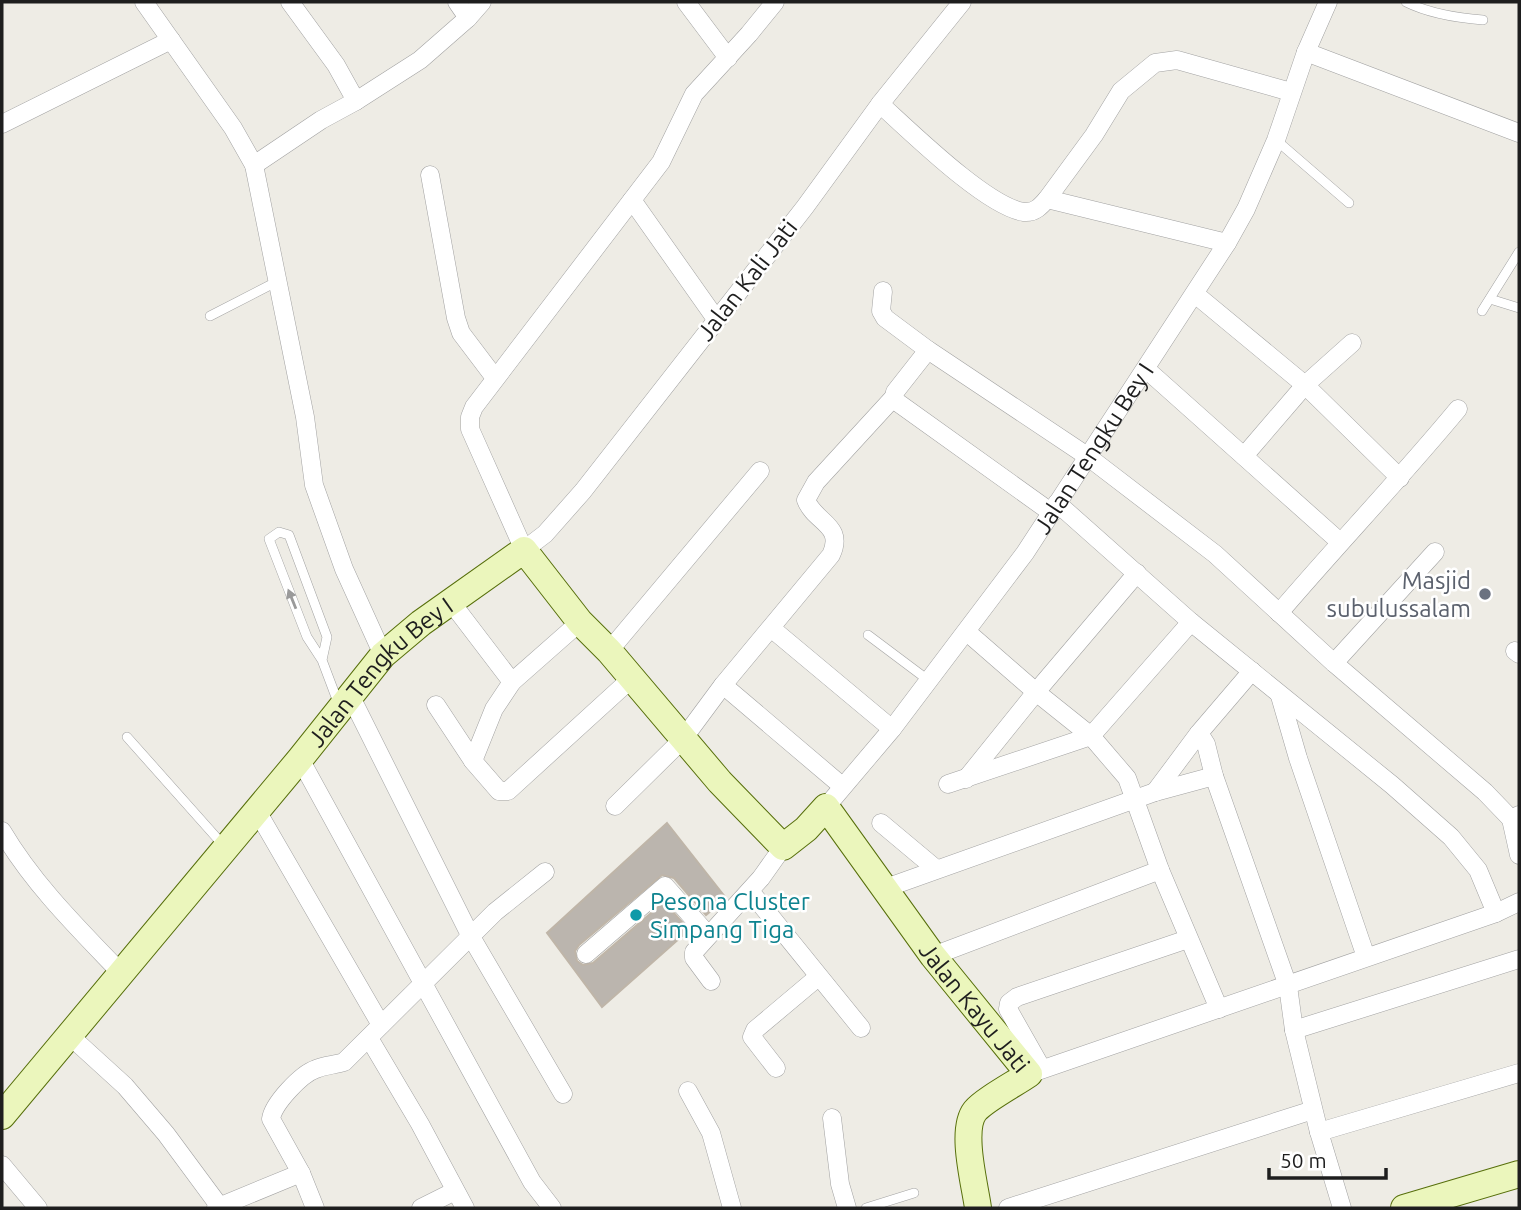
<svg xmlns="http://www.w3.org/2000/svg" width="1521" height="1210" viewBox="0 0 1521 1210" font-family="Ubuntu,sans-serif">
  <rect width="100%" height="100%" fill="#eeece5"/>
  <!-- building -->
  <polygon fill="#bbb5ae" stroke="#bfb5a8" stroke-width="2" points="667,823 726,898 706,915 674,878 662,875 579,945 575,951 577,961 583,965 593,963 664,902 689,930 602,1007 547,933"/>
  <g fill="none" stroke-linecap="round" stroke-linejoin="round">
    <!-- lane casing -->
    <g stroke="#a2a2a2" stroke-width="10">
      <g id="lane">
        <path d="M1406 2C1428 13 1458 18 1483 20"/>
        <polyline points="1276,140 1349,203"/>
        <polyline points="1490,299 1519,308"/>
        <polyline points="1482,311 1519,252"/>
        <polyline points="210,316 278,281"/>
        <polyline points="868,635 928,680"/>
        <polyline points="322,660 327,637 289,535 279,532 269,539 307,637 322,660 339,705"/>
        <polyline points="127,737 224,846"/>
        <polyline points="866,1208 914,1193"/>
      </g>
    </g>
    <!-- street casing -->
    <g stroke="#a2a2a2" stroke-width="19">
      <g id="street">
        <polyline points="144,2 233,128 254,165 305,417 314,485 344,569 383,655"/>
        <polyline points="290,2 336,65 356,101"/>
        <polyline points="457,2 468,18"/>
        <polyline points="686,2 728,58"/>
        <polyline points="775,2 749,34 694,94 661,162 474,407 470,417 470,429 524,550 545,534 583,491 805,207 880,104 962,2"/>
        <polyline points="1306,52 1519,133"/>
        <path d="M880 104C910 131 987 207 1024 212 1035 213 1041 206 1047 199L1227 243"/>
        <polyline points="2,124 171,40"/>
        <polyline points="254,165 321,120 356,101 420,60 468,18 482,2"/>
        <polyline points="430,175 456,318 461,333 495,378"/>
        <polyline points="1047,199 1094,135 1121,91 1155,63 1177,60 1291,92"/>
        <polyline points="632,200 716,319"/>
        <polyline points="883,291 881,311 885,318 928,350"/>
        <polyline points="1195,294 1305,385 1400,478"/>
        <polyline points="1146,369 1340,542"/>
        <polyline points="1244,456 1305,385 1352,343"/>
        <polyline points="1057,503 1191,622 1392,785 1451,837 1478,870 1496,913"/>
        <polyline points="1052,513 897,402 894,397 895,392 928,350 1087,456 1215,554 1334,663 1485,792 1511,819"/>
        <polyline points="451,602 512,682 494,709 473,761 499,791 508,791 632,678"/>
        <path d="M1279 613C1338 544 1400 479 1458 409"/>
        <polyline points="771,628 892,729"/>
        <polyline points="967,632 1036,692 1091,736 1127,778 1160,870 1219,1009"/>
        <polyline points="609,651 760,471"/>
        <polyline points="1515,651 1519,654"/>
        <polyline points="1334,663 1435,552"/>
        <polyline points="512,682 580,622"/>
        <polyline points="723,685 842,786"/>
        <polyline points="350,695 470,935 563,1094"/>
        <polyline points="1280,696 1298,758 1366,957"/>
        <polyline points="436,705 473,761"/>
        <polyline points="1199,733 1206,744 1214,776 1288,986 1294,1030 1319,1132 1342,1208"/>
        <polyline points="300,759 532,1182 552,1208"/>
        <polyline points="966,779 1036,692 1137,573"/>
        <polyline points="948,784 1091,736 1191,622"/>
        <polyline points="1155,792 1199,733 1252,671"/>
        <path d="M615 806 683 739 723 685 831 555C845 525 815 523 806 500L816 482 894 397"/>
        <path id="s1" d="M826 807 892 729 1025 553 1227 243 1246 209 1276 140 1306 52 1328 2"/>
        <polyline points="257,811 381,1025"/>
        <polyline points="1519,815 1511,819 1519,855"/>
        <polyline points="881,823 936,869"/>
        <path d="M2 831C34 885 78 928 121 973"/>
        <polyline points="883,889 1155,792 1214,776"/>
        <polyline points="750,891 861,1028"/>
        <polyline points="586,954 665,886 708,935"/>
        <polyline points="933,956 1160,870"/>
        <polyline points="711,981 694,958 694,952 761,878 783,847"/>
        <polyline points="1294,1030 1519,959"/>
        <polyline points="69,1035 125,1086 166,1134 220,1207"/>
        <polyline points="369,1038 420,1124 465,1208"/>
        <polyline points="776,1068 752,1037 755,1030 818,977"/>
        <polyline points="1042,1069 1008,1009 1009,1003 1017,997 1188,939"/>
        <polyline points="1029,1074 1496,913 1519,902"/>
        <polyline points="688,1091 711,1133 732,1208"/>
        <polyline points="832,1118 840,1184 847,1208"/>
        <polyline points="1319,1132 1519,1073"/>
        <polyline points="2,1165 38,1208"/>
        <polyline points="216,1208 301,1173"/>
        <path d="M315 1208 301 1173 271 1119C273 1104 301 1074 316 1069 325 1065 335 1065 344 1062L495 912 545 872"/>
        <polyline points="421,1208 455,1191"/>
        <polyline points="1008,1208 1313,1110"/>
      </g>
    </g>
    <!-- secondary casing -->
    <g stroke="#576f0b" stroke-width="28">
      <g id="secondary">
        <path id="s2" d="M2 1116 300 759 383 655 421 623 524 550 580 622 609 651 720 782 783 847 806 829 826 807 933 956 1029 1074C1016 1083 984 1100 975 1111 960 1130 975 1185 978 1208"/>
        <polyline points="1404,1208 1519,1174"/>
      </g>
    </g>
    <!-- lane -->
    <use href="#lane" stroke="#fff" stroke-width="9"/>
    <!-- street -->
    <use href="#street" stroke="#fff" stroke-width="18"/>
    <!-- secondary -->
    <use href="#secondary" stroke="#ebf6bc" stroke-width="26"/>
  </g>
  <!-- one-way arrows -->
  <defs><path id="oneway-solid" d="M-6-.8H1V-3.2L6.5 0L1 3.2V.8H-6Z" transform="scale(1.75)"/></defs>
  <use fill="#9a9a9a" href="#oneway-solid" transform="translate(292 599) rotate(-112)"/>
  <!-- markers -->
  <circle fill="#6b7280" stroke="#fff" stroke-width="2.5" cx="1485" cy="594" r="7"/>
  <circle fill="#0f9aa8" stroke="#fff" stroke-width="2.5" cx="636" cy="915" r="7"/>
  <g text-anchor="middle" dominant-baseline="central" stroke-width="5" stroke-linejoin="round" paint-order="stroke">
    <!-- street labels -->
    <g font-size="24" fill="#1e1e1e" stroke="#fff">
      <text transform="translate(747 280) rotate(-52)">Jalan Kali Jati</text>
      <text stroke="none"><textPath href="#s1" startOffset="448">Jalan Tengku Bey I</textPath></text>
      <text stroke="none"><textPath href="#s2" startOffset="584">Jalan Tengku Bey I</textPath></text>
      <text stroke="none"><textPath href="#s2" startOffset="1477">Jalan Kayu Jati</textPath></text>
    </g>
    <!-- worship labels -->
    <g font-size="24" fill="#5b616d" stroke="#fff" text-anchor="end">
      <text x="1471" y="580">Masjid<tspan x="1471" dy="28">subulussalam</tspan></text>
    </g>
    <!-- culture labels -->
    <g font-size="24" fill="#0d838f" stroke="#fff" text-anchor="start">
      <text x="650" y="901">Pesona Cluster<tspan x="650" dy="28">Simpang Tiga</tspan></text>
    </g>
  </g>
  <!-- border -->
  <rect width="1521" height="1210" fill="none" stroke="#1e1e1e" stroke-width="7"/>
  <!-- scale -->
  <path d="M1269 1168v10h117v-10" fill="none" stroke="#1e1e1e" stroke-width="3.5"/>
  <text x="1280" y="1168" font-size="21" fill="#1e1e1e" stroke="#ffffff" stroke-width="5" paint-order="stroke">50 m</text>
</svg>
